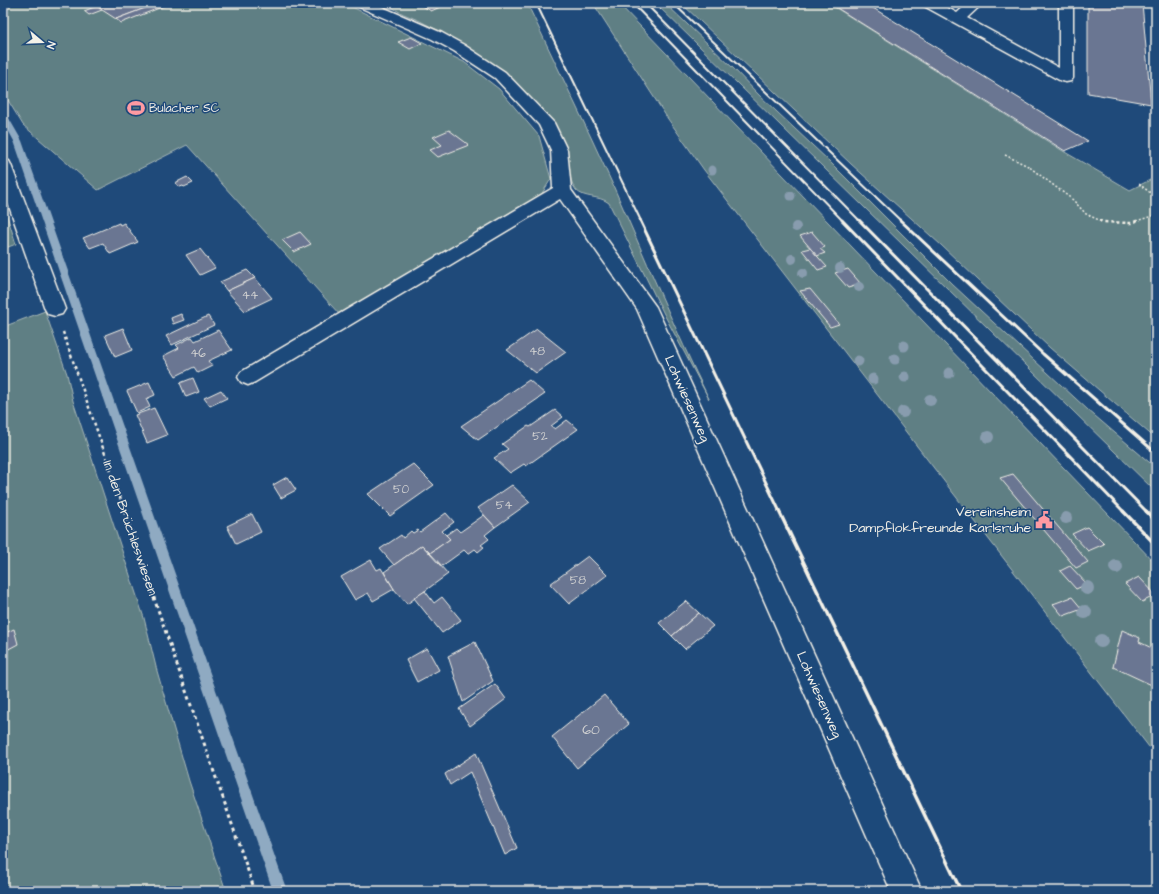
<svg xmlns="http://www.w3.org/2000/svg" width="1159" height="894" viewBox="0 0 1159 894" font-family="'Architects Daughter',sans-serif">
  <rect width="100%" height="100%" fill="#1f4a7a"/>
  <filter id="ink" filterUnits="userSpaceOnUse"><feTurbulence type="fractalNoise" baseFrequency=".025" numOctaves="2"/><feDisplacementMap in="SourceGraphic" scale="8" xChannelSelector="R" yChannelSelector="G"/><feConvolveMatrix kernelMatrix="1 2 1 2 8 2 1 2 1" color-interpolation-filters="sRGB"/></filter>
  <g filter="url(#ink)">
    <!-- green -->
    <g fill="#5e7f84" stroke="#a9b8b6">
      <polygon points="3,3 344,3 464,62 499,89 539,136 551,179 541,195 340,315 187,145 98,190 23,125 3,92"/>
      <path d="M390 3H527C555 63 585 123 612 183 644 255 674 328 709 399L665 316 609 203C599 195 584 199 576 190 568 181 567 153 562 141 553 117 526 93 508 76 487 56 447 35 420 21 410 16 397 13 389 4Z"/>
      <polygon points="593,3 618,3 1156,564 1156,756 704,170 668,119"/>
      <polygon points="655,3 665,3 732,67 759,95 829,161 953,285 1088,410 1156,468 1156,492"/>
      <polygon points="681,3 828,3 1063,151 1130,190 1156,177 1156,439 1050,348 941,245 851,164"/>
      <polygon points="3,203 16,244 3,249"/>
      <polygon points="45,311 67,374 73,401 144,618 157,671 189,781 226,891 3,891 3,327"/>
    </g>
    <g fill="none" stroke-linecap="round" stroke-linejoin="round">
      <!-- stream -->
      <polygon fill="#8faac2" fill-rule="evenodd" points="3,113 7,115 22,141 287,891 273,891 14,141 3,121"/>
    </g>
    <!-- building -->
    <g fill="#6b7692" stroke="#f4f1e8">
      <polygon points="111,3 116,5 120,3 142,3 148,7 116,19 99,8"/>
      <polygon points="142,3 172,3 121,23 116,19 148,7"/>
      <polygon points="426,3 442,3 445,5 431,11 421,5"/>
      <polygon points="829,3 865,3 1088,141 1065,151"/>
      <polygon points="1088,3 1142,3 1151,104 1088,93"/>
      <polygon points="97,6 102,10 89,15 84,11"/>
      <polygon points="411,37 422,43 410,49 398,42"/>
      <polygon points="449,130 469,145 438,157 430,150 442,145 433,137"/>
      <polygon points="187,177 193,183 184,187 183,186 180,187 175,183"/>
      <polygon points="119,223 120,225 124,223 138,242 110,254 103,243 90,248 83,238"/>
      <polygon points="300,232 311,244 294,252 282,240"/>
      <polygon points="812,232 825,247 820,249 825,253 817,256 800,236"/>
      <polygon points="810,248 827,267 818,270 802,250"/>
      <polygon points="200,249 215,268 200,275 186,255"/>
      <polygon points="848,269 861,284 848,288 835,273"/>
      <polygon points="247,270 255,278 227,291 220,282"/>
      <polygon points="255,278 272,298 245,311 227,291"/>
      <polygon points="810,289 839,324 830,327 800,291"/>
      <polygon points="181,314 184,320 173,324 171,318"/>
      <polygon points="208,316 214,325 172,345 166,336"/>
      <polygon points="123,328 132,350 115,357 105,335"/>
      <polygon points="537,329 566,352 536,373 507,350"/>
      <polygon points="218,330 232,350 208,361 212,366 198,373 194,367 176,376 163,356 179,348 176,345 192,337 195,341"/>
      <polygon points="193,378 199,392 186,397 180,383"/>
      <polygon points="529,380 545,394 478,440 461,426"/>
      <polygon points="149,382 155,395 146,399 150,407 137,413 127,391"/>
      <polygon points="221,390 227,398 210,406 204,398"/>
      <polygon points="154,408 167,435 147,443 135,415"/>
      <polygon points="555,410 563,417 551,426 555,429 567,420 578,429 526,466 524,464 510,473 494,458 508,449 502,444 528,426 530,427"/>
      <polygon points="413,464 434,485 390,516 368,494"/>
      <polygon points="1013,474 1088,562 1076,568 1000,478"/>
      <polygon points="287,477 296,490 281,498 273,485"/>
      <polygon points="512,485 530,502 495,527 478,508"/>
      <polygon points="446,513 454,522 442,531 450,539 430,553 422,545 394,565 380,549 401,535 403,538 411,531 413,533 418,530 420,532"/>
      <polygon points="252,514 261,532 236,544 227,526"/>
      <polygon points="484,515 495,527 485,535 489,539 481,545 484,547 478,552 475,549 468,554 464,550 442,566 430,553 450,539 446,535 456,528 460,532"/>
      <polygon points="1087,527 1104,544 1088,551 1072,534"/>
      <polygon points="422,545 448,574 407,604 394,589 384,572"/>
      <polygon points="588,556 607,575 569,604 550,584"/>
      <polygon points="371,560 377,570 381,568 394,589 373,601 368,593 355,600 341,577"/>
      <polygon points="1070,566 1087,584 1076,589 1060,571"/>
      <polygon points="1139,577 1156,595 1142,602 1125,584"/>
      <polygon points="425,591 434,603 442,597 461,620 442,633 414,598"/>
      <polygon points="1072,597 1082,609 1063,616 1053,604"/>
      <polygon points="686,601 699,613 672,636 659,623"/>
      <polygon points="699,613 713,626 685,649 672,636"/>
      <polygon points="14,629 18,644 3,652 3,634"/>
      <polygon points="1122,630 1140,638 1139,642 1156,650 1156,687 1113,667"/>
      <polygon points="475,642 493,681 463,702 448,656"/>
      <polygon points="427,648 439,670 417,682 406,660"/>
      <polygon points="495,684 506,699 470,726 459,709"/>
      <polygon points="604,695 629,724 577,768 552,737"/>
      <polygon points="476,753 517,848 505,855 470,772 450,785 445,774"/>
    </g>
    <g fill="none" stroke-linecap="round" stroke-linejoin="round">
      <!-- minor casing -->
      <g stroke="#f4f1e8" stroke-width="3">
        <g id="minor">
          <polygon points="355,3 373,3 442,33 464,45 505,72 554,123 567,150 571,190 656,307 922,891 891,891 637,309 560,199 255,382 248,385 241,382 238,377 241,372 553,188 551,150 539,125 495,78 454,51 432,39 357,6"/>
          <polygon points="922,3 939,3 957,13 968,3 983,3 967,18 1059,68 1059,3 1073,3 1073,78 1071,81 1066,82 1061,81 924,6"/>
          <polygon points="3,160 9,161 11,165 65,309 62,314 55,316 48,314 45,309 3,189"/>
        </g>
      </g>
      <!-- path-far2 -->
      <g stroke="#f4f1e8" stroke-width="1.5" stroke-dasharray="2 2" stroke-linecap="butt">
        <polyline points="1005,155 1028,166 1073,200 1086,214 1101,221"/>
        <polyline points="1139,184 1156,197"/>
        <polyline points="1136,221 1156,215"/>
      </g>
      <!-- path-far1 -->
      <g stroke="#f4f1e8" stroke-width="2.5" stroke-dasharray="3 3" stroke-linecap="butt">
        <polyline points="1099,220 1102,222 1131,223 1139,220"/>
        <polyline points="63,332 125,512"/>
      </g>
      <!-- path -->
      <polyline stroke="#f4f1e8" stroke-width="3" stroke-dasharray="3.5 3.5" stroke-linecap="butt" points="124,511 255,891"/>
      <!-- minor -->
      <use href="#minor" fill="#1f4a7a" fill-rule="evenodd"/>
      <!-- rail-far2 -->
      <g stroke="#f4f1e8" stroke-width="2">
        <polyline points="536,3 641,221"/>
        <polyline points="632,3 843,221"/>
        <polyline points="645,3 860,221"/>
        <polyline points="673,3 901,221"/>
      </g>
      <!-- rail-far1 -->
      <g stroke="#f4f1e8" stroke-width="3">
        <polyline points="640,220 780,512"/>
        <polyline points="842,220 1124,512"/>
        <polyline points="859,220 1147,512"/>
        <polyline points="900,220 1043,354 1156,453"/>
      </g>
      <!-- rail -->
      <g stroke="#f4f1e8" stroke-width="3.5">
        <polyline points="779,511 961,891"/>
        <polyline points="1123,511 1156,545"/>
        <polyline points="1146,511 1156,521"/>
      </g>
    </g>
    <!-- trees -->
    <g fill="#889cae">
      <circle cx="712" cy="170" r="4.5"/>
      <circle cx="791" cy="196" r="4.5"/>
      <circle cx="796" cy="227" r="5"/>
      <circle cx="792" cy="259" r="5"/>
      <circle cx="840" cy="268" r="5"/>
      <circle cx="803" cy="273" r="5"/>
      <circle cx="859" cy="287" r="5"/>
      <circle cx="904" cy="346" r="5.5"/>
      <circle cx="895" cy="359" r="5.5"/>
      <circle cx="858" cy="361" r="5.5"/>
      <circle cx="949" cy="373" r="5.5"/>
      <circle cx="905" cy="377" r="5.5"/>
      <circle cx="873" cy="379" r="5.5"/>
      <circle cx="930" cy="400" r="6"/>
      <circle cx="903" cy="412" r="6"/>
      <circle cx="988" cy="437" r="6"/>
      <circle cx="1066" cy="518" r="6"/>
      <circle cx="1116" cy="567" r="7"/>
      <circle cx="1087" cy="588" r="7"/>
      <circle cx="1085" cy="612" r="7"/>
      <circle cx="1101" cy="641" r="7"/>
    </g>
  </g>
  <!-- icons -->
  <defs>
    <g id="stadium-bare" transform="scale(1.38)"><path d="M0-5a6.5 5 0 1 0 0 10a6.5 5 0 1 0 0-10ZM-3.5-1.8h7v3.6h-7Z" fill="#ff9aa2" stroke="#1f4a7a" stroke-width="2.5" paint-order="stroke"/></g>
    <g id="civic-bare" transform="scale(1.38)"><path d="M-.6-6.5H3V-4.5H.6V-3L4-1V1h2V6H-6V1h2V-1L-.6-3ZM-1.2 2.5V6h2.4V2.5Z" fill="#ff9aa2" stroke="#1f4a7a" stroke-width="2.5" paint-order="stroke"/></g>
  </defs>
  <g fill-rule="evenodd">
    <use href="#stadium-bare" x="136" y="108"/>
    <use href="#civic-bare" x="1044" y="520"/>
  </g>
  <g text-anchor="middle" dominant-baseline="central" stroke-width="3" stroke-linejoin="round" paint-order="stroke">
    <!-- far-poi labels -->
    <g font-size="12" fill="#f4f1e8" stroke="#1f4a7a" text-anchor="start">
      <text x="149" y="108">Bulacher SC</text>
    </g>
    <!-- number labels -->
    <g font-size="12" fill="#d2d2d2">
      <text x="250" y="295">44</text>
      <text x="537" y="351">48</text>
      <text x="198" y="353">46</text>
      <text x="540" y="436">52</text>
      <text x="401" y="489">50</text>
      <text x="504" y="505">54</text>
      <text x="578" y="580">58</text>
    </g>
    <!-- street labels -->
    <g font-size="14" fill="#f4f1e8" stroke="#1f4a7a">
      <text transform="translate(687 399) rotate(66)">Lohwiesenweg</text>
      <text transform="translate(130 528) rotate(71)">In den Brüchleswiesen</text>
      <text transform="translate(819 695) rotate(66)">Lohwiesenweg</text>
    </g>
    <!-- poi labels -->
    <g font-size="14" fill="#f4f1e8" stroke="#1f4a7a" text-anchor="end">
      <text x="1031" y="512">Vereinsheim<tspan x="1031" dy="16">Dampflokfreunde Karlsruhe</tspan></text>
    </g>
    <!-- near-number labels -->
    <g font-size="14" fill="#d2d2d2">
      <text x="591" y="730">60</text>
    </g>
  </g>
  <!-- margin -->
  <rect width="1159" height="894" fill="none" stroke="#1f4a7a" stroke-width="16"/>
  <rect x="8" y="8" width="1143" height="878" fill="none" stroke="#f4f1e8" stroke-width="1.5" filter="url(#ink)"/>
  <!-- north arrow -->
  <g transform="translate(42 42) rotate(109)" stroke="#1f4a7a" stroke-width="3" paint-order="stroke">
  <path d="M0-3L7 15L0 10L-7 15Z" fill="#f4f1e8"/>
  <text y="-6" font-size="11" font-weight="bold" text-anchor="middle" fill="#f4f1e8">N</text>
  </g>
</svg>
